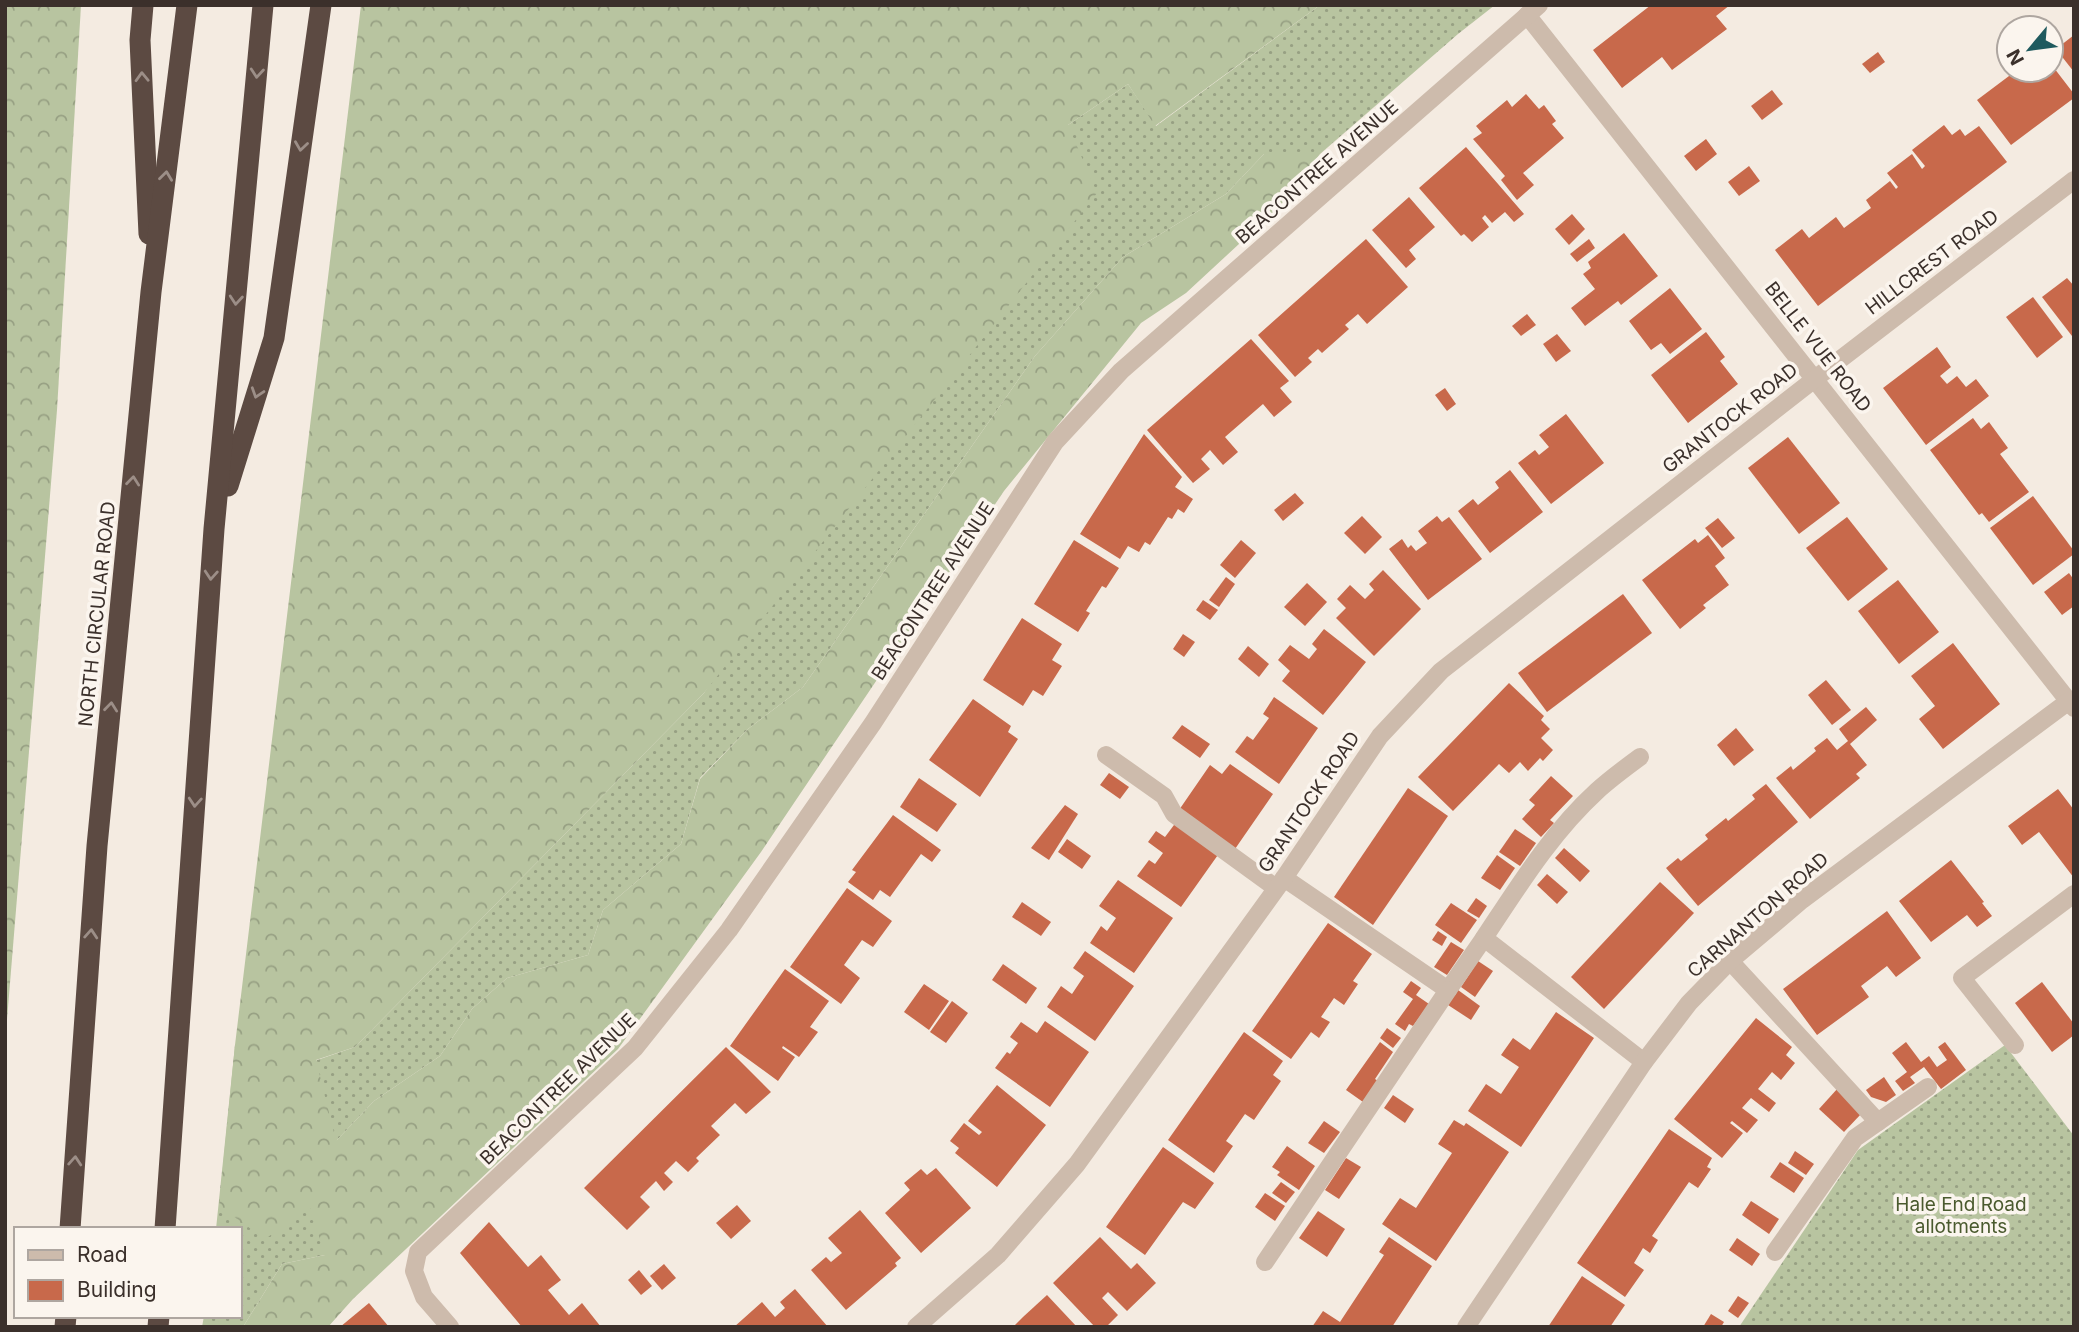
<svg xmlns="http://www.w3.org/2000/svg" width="2079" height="1332" viewBox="0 0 2079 1332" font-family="Inter,sans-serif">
  <defs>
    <pattern id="grass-dots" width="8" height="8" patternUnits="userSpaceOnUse" patternTransform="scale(1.75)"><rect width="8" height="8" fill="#b8c4a0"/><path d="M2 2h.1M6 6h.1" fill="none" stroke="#97a083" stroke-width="1.8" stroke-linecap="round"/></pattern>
    <pattern id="forest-crowns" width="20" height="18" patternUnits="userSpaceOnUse" patternTransform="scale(1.75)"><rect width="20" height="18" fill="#b8c4a0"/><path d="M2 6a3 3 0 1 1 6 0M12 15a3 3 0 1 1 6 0" fill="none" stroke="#97a083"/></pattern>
  </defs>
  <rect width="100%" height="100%" fill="#f4ebe1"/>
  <!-- grass -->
  <g fill="url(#grass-dots)">
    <polygon points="1320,5 1495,5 1458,34 1320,154 1264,154 1226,194 1123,257 1035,356 803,687 748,729 700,778 681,844 603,910 588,955 507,978 472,1009 440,1056 374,1101 337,1140 325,1255 282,1264 243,1327 202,1327 204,1316 240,1316 240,1229 216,1229 235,1045 291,1069 355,1047 704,693 1068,125 1128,84 1156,126"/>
    <polygon points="2005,1045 2074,1136 2074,1327 1739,1327 1858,1150"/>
  </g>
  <!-- forest -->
  <g fill="url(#forest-crowns)">
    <polygon points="5,5 81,5 57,410 5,1044"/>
    <polygon points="361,5 1320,5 1155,126 1128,84 1068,125 1097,193 704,693 355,1047 316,1060 336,1141 374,1101 440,1056 472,1009 507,978 588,955 603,910 681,844 700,779 748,729 803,687 1035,356 1123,257 1226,194 1264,154 1320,154 1279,207 1186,293 1141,323 1004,491 761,852 618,1049 353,1299 328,1327 243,1327 282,1264 325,1255 310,1208 265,1239 219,1206 235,1045"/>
  </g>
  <!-- building -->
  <g fill="#c8694b">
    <polygon points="1651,5 1730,5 1716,16 1727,29 1672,70 1662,57 1622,88 1593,50"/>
    <polygon points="2074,35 2074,72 2056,49"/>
    <polygon points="1878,52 1885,62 1870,73 1862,64"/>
    <polygon points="2051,64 2074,94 2074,98 2011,145 1977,100 2017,70 2051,70"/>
    <polygon points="1772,90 1783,104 1762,120 1751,106"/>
    <polygon points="1526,94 1539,109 1544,105 1556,121 1552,124 1564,138 1523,173 1534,185 1517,200 1501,180 1505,176 1473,139 1482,133 1476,126 1507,100 1512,107"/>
    <polygon points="1944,125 1952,135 1960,129 1965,136 1979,126 2007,162 1818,306 1775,250 1802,229 1809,238 1836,217 1844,228 1871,208 1866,200 1890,181 1896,189 1898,187 1887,173 1912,154 1922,169 1925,166 1912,150"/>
    <polygon points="1706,139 1717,154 1696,171 1684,156"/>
    <polygon points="1466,147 1524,214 1514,222 1505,212 1492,223 1485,215 1482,218 1489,227 1472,242 1464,234 1461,236 1419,188"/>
    <polygon points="1749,166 1760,181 1739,196 1728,182"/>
    <polygon points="1409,197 1435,227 1409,250 1416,259 1406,268 1372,230"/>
    <polygon points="1572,214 1585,229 1569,245 1555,229"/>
    <polygon points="1624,233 1658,276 1621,305 1618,301 1585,326 1571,308 1595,289 1583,274 1591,268 1588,262"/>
    <polygon points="1366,239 1408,287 1367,324 1358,314 1345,325 1349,329 1322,353 1318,349 1308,358 1312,362 1295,377 1258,335"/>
    <polygon points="1589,239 1595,248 1577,262 1570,254"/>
    <polygon points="2067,278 2074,286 2074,334 2072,336 2042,297"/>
    <polygon points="1670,288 1702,329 1670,354 1661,343 1651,350 1629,321"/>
    <polygon points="2033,297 2063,337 2037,358 2006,317"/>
    <polygon points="1527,314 1536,325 1521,336 1512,326"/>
    <polygon points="1706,332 1725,357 1720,361 1738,384 1688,423 1651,375"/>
    <polygon points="1557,334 1571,351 1556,362 1543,344"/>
    <polygon points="1251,339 1289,381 1280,388 1292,402 1274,417 1263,404 1225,437 1238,452 1223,465 1210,450 1201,459 1210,469 1193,483 1147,430"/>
    <polygon points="1937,347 1951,367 1940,376 1947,384 1957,376 1966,387 1976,379 1989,396 1926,445 1883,388"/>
    <polygon points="1445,388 1456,404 1447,411 1435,395"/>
    <polygon points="1566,414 1604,463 1551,504 1518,463 1535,450 1539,455 1549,447 1539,435"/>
    <polygon points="1973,418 1981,429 1989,422 2008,448 2000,454 2029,492 1989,522 1982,513 1979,515 1930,450"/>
    <polygon points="1144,434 1182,477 1175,487 1193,499 1184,513 1178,509 1172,519 1168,517 1150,545 1145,542 1139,552 1128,546 1120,559 1080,534"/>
    <polygon points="1788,437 1840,503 1799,534 1748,468"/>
    <polygon points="1510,470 1543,512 1490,553 1458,511 1473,499 1478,505 1499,488 1495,482"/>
    <polygon points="1295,493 1304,503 1283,521 1274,510"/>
    <polygon points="2033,496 2074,551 2074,554 2033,585 1990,528"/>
    <polygon points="1362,516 1382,537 1365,554 1344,533"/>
    <polygon points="1437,516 1442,522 1449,517 1482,559 1428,600 1389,549 1402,539 1408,548 1411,545 1416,551 1427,543 1418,531"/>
    <polygon points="1847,517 1888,569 1848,601 1806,548"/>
    <polygon points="1718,518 1735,538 1722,548 1705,528"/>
    <polygon points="1708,535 1725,558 1715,566 1729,585 1703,605 1706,608 1680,629 1642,580 1695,539 1698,543"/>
    <polygon points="1074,540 1119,568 1106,588 1102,586 1086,611 1090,613 1078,632 1034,604"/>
    <polygon points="1241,540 1256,553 1235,578 1220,565"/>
    <polygon points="1383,570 1421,609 1374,656 1336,618 1346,608 1337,599 1350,585 1365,599 1374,590 1369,584"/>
    <polygon points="2069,573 2074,580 2074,606 2062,615 2044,592"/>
    <polygon points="1226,577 1235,584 1219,607 1209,600"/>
    <polygon points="1898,580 1939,632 1899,664 1858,611"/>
    <polygon points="1307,583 1327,602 1305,626 1284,607"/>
    <polygon points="1623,594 1652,633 1547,712 1518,673"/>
    <polygon points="1203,600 1218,610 1210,620 1196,610"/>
    <polygon points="1022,618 1062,644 1052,660 1062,666 1043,696 1033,690 1023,706 983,680"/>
    <polygon points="1324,629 1366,662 1323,715 1282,681 1290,671 1278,660 1290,645 1309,659 1317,649 1312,644"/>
    <polygon points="1183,634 1195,642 1184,657 1173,649"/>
    <polygon points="1953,643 2000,704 1943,749 1919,719 1935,706 1911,676"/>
    <polygon points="1248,646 1269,664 1259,677 1238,659"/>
    <polygon points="1826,680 1851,710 1832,725 1808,695"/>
    <polygon points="1509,683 1544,716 1541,720 1550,729 1541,738 1553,750 1543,761 1540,758 1528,771 1520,762 1509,773 1499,764 1453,811 1418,777"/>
    <polygon points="1274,697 1318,728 1279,784 1235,752 1247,736 1253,740 1269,718 1263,714"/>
    <polygon points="973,699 1011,726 1008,732 1018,739 980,797 929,760"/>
    <polygon points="1866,707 1877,720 1850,744 1867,765 1856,774 1860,778 1810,819 1776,778 1791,766 1793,770 1816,751 1814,748 1827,738 1837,750 1848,741 1839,729"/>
    <polygon points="1182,725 1210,744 1200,758 1172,738"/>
    <polygon points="1736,728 1754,750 1734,766 1717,745"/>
    <polygon points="1230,764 1273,794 1235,849 1179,810 1210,765 1222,774"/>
    <polygon points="1109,773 1129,787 1120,799 1100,785"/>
    <polygon points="1551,776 1573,796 1550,820 1554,823 1541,837 1522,819 1535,805 1529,800"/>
    <polygon points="919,778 957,804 937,832 900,807"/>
    <polygon points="1766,784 1798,822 1698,906 1666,868 1678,858 1681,861 1708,839 1705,835 1726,818 1728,821 1755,799 1752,795"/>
    <polygon points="1408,788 1448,816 1373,925 1334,897"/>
    <polygon points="2058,789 2074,810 2074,878 2039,832 2022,845 2008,826"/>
    <polygon points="1065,805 1078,814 1049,860 1031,848"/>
    <polygon points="893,815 941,850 932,862 921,854 890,897 880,890 873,900 848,882 856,872 852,870"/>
    <polygon points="1177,821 1220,852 1181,907 1137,876 1149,860 1155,864 1163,853 1148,842 1156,831 1165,837"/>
    <polygon points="1515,829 1536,843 1520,866 1499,852"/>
    <polygon points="1067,839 1091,856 1082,869 1058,852"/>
    <polygon points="1564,848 1590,871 1580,882 1555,858"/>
    <polygon points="1497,855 1515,868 1500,890 1481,878"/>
    <polygon points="1951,860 1984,902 1982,903 1992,916 1977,927 1967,915 1931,942 1899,901"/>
    <polygon points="1547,874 1568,892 1557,904 1537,885"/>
    <polygon points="1118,880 1173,918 1134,973 1090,943 1101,926 1107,931 1116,918 1099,906"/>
    <polygon points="1660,882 1694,913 1604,1009 1571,977"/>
    <polygon points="847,888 892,921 873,947 862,940 844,965 860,978 841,1004 790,967"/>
    <polygon points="1476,898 1487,906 1479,918 1467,911"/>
    <polygon points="1022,902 1051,922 1041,936 1012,917"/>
    <polygon points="1451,903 1477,920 1461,943 1435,925"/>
    <polygon points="1887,911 1921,958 1896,977 1887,966 1861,986 1869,997 1817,1035 1783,989"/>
    <polygon points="1328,923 1372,954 1353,981 1358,984 1344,1005 1334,998 1321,1017 1330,1022 1319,1038 1311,1032 1291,1059 1252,1031"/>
    <polygon points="1438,931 1447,937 1442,946 1432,940"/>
    <polygon points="1451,942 1464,950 1447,975 1434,967"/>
    <polygon points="1085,951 1134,986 1095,1041 1047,1007 1061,986 1072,994 1084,976 1073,968"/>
    <polygon points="1478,961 1493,971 1475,997 1461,987"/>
    <polygon points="1003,964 1037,988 1026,1004 992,980"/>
    <polygon points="785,969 829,1001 810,1027 818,1032 799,1057 783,1046 782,1048 795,1057 778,1081 730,1046"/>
    <polygon points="1411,981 1421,988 1416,995 1429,1004 1413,1026 1409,1024 1405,1031 1395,1024 1413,999 1403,992"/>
    <polygon points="2042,982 2074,1024 2074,1035 2052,1052 2015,1003"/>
    <polygon points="924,984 949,1001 929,1030 904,1012"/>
    <polygon points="1458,990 1480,1006 1471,1020 1448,1005"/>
    <polygon points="952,1001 968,1013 946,1043 930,1032"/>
    <polygon points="1556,1012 1594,1038 1521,1147 1468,1111 1486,1084 1501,1094 1519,1067 1501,1055 1513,1038 1530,1050"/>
    <polygon points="1756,1018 1792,1047 1786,1055 1795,1063 1781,1080 1772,1072 1758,1089 1776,1103 1769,1112 1751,1098 1742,1108 1758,1120 1747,1133 1732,1121 1730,1123 1743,1133 1722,1158 1674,1119"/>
    <polygon points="1045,1021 1089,1052 1050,1107 995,1068 1007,1052 1010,1054 1018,1043 1010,1037 1021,1022 1037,1033"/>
    <polygon points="1387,1028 1401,1038 1393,1048 1380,1038"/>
    <polygon points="1244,1032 1283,1061 1273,1075 1281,1081 1254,1120 1245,1114 1226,1141 1233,1146 1214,1173 1168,1140"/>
    <polygon points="1380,1042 1393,1052 1375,1079 1378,1081 1363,1102 1346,1090"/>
    <polygon points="1906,1042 1921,1062 1929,1056 1937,1067 1947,1060 1938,1047 1945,1042 1966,1070 1941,1089 1924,1067 1910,1077 1915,1083 1903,1091 1895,1081 1907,1072 1892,1053"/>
    <polygon points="726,1047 771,1092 746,1114 735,1103 711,1126 720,1135 696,1158 699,1161 688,1172 676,1161 664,1173 673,1182 664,1191 656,1181 640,1197 650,1207 627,1230 584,1188"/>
    <polygon points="1884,1077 1896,1095 1886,1102 1871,1097 1866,1090"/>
    <polygon points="997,1085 1046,1125 997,1187 955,1153 959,1148 950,1141 964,1123 979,1135 982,1132 968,1121"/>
    <polygon points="1838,1088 1861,1114 1844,1132 1819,1109"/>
    <polygon points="1393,1095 1414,1109 1405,1123 1384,1108"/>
    <polygon points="1454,1120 1464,1126 1466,1123 1509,1152 1436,1261 1382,1224 1400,1198 1416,1208 1452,1153 1438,1144"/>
    <polygon points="1324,1121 1340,1132 1324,1153 1308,1143"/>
    <polygon points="1669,1129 1712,1158 1707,1167 1711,1169 1698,1188 1689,1182 1652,1236 1658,1240 1650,1253 1643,1248 1634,1263 1644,1270 1625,1297 1577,1263"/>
    <polygon points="1287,1146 1315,1166 1299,1190 1277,1175 1280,1172 1272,1167"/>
    <polygon points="1163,1147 1214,1183 1195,1209 1183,1202 1145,1255 1106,1227"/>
    <polygon points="1795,1151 1814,1164 1806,1175 1788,1163"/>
    <polygon points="1346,1158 1361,1167 1339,1199 1325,1190"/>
    <polygon points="1780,1162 1804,1178 1794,1193 1770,1177"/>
    <polygon points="936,1168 971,1208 921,1253 885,1213 910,1190 904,1183 921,1169 927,1175"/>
    <polygon points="1281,1182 1295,1192 1286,1203 1272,1193"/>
    <polygon points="1265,1193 1285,1206 1275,1221 1255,1207"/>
    <polygon points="1751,1201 1779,1219 1769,1234 1742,1215"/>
    <polygon points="737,1205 751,1221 731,1239 716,1223"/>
    <polygon points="860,1210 901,1258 895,1263 897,1266 846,1310 811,1270 826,1257 831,1262 842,1253 828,1238"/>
    <polygon points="1318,1211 1345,1229 1327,1257 1299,1238"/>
    <polygon points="489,1222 528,1267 541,1255 561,1280 548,1290 569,1315 582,1303 601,1327 522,1327 460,1253"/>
    <polygon points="1100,1237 1131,1269 1137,1263 1156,1283 1127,1311 1108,1292 1102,1298 1118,1315 1106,1327 1095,1327 1053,1283"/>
    <polygon points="1389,1237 1432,1266 1392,1327 1312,1327 1323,1311 1340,1322 1384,1255 1379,1252"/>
    <polygon points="1737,1238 1760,1254 1752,1266 1729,1250"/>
    <polygon points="664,1264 676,1278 662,1290 650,1276"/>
    <polygon points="639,1270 652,1286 641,1295 628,1280"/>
    <polygon points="1582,1276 1625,1305 1610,1327 1548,1327"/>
    <polygon points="795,1289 828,1327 734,1327 762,1302 775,1317 785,1308 780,1302"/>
    <polygon points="1047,1295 1077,1327 1013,1327 1023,1317"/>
    <polygon points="1738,1296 1749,1303 1738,1318 1728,1311"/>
    <polygon points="369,1303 389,1327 340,1327"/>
    <polygon points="1711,1314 1724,1322 1721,1327 1703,1327"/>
  </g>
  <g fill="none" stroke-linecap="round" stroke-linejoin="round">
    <!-- minor -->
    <g stroke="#cdbbac" stroke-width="18">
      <polyline points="1527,15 2074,708"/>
      <polyline points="1106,755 1164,796 1174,814 1276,888"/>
      <polyline points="1284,878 1448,990 1484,938 1644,1062"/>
      <path d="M1484 938C1518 887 1551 833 1597 791 1610 779 1625 768 1640 757"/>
      <polyline points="1730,961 1878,1122"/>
      <polyline points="2015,1045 1962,978 2074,894"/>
      <polyline points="1775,1252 1855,1138 1928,1087"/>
      <polyline points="1265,1262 1448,990"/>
      <polyline points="450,1327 424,1297 414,1271 418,1252 635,1048 729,930 873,723 1055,442 1121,371 1539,5"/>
      <polyline points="916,1327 998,1255 1077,1164 1284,878 1380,736 1441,671 1816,378 2074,180"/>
      <polyline points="1466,1327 1644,1062 1689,1003 1730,961 1802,900 2069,701"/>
    </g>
    <!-- highway -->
    <g stroke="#5c4a42" stroke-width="21">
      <polyline points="143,5 140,40 149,234"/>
      <polyline points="228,486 274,338 321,5"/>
      <polyline points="70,1229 97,846 151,292 187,5"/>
      <polyline points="165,1229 214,529 263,5"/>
      <polyline points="65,1327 66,1316"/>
      <polyline points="158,1327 159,1316"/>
    </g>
  </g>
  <!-- one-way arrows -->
  <defs><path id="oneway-chevron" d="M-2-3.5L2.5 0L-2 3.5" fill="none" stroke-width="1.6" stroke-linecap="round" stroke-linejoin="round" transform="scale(1.75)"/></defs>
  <g stroke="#9c8e87">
    <use href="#oneway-chevron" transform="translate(257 73) rotate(95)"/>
    <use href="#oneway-chevron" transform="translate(142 77) rotate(-92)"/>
    <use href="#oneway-chevron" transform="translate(301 146) rotate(98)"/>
    <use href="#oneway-chevron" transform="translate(166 176) rotate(-83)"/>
    <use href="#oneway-chevron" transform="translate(236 300) rotate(95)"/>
    <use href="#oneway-chevron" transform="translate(257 393) rotate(108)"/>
    <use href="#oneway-chevron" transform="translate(133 481) rotate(-84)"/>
    <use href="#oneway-chevron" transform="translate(211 575) rotate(94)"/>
    <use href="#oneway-chevron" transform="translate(111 707) rotate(-84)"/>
    <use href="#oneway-chevron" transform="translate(195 802) rotate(94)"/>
    <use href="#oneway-chevron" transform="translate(91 934) rotate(-86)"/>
    <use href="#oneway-chevron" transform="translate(75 1161) rotate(-86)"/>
  </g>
  <g text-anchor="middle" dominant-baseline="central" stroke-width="7" stroke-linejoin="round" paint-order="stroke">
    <!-- street labels -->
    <g font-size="19" fill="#3b302b" stroke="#fbf5ee">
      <text transform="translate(1317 172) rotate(-41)">BEACONTREE AVENUE</text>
      <text transform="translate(1932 262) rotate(-37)">HILLCREST ROAD</text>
      <text transform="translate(1818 347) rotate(52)">BELLE VUE ROAD</text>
      <text transform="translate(1730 418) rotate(-38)">GRANTOCK ROAD</text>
      <text transform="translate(933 591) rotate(-57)">BEACONTREE AVENUE</text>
      <text transform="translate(97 614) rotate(-84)">NORTH CIRCULAR ROAD</text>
      <text transform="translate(1309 802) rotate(-56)">GRANTOCK ROAD</text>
      <text transform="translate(1758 915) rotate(-41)">CARNANTON ROAD</text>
      <text transform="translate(558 1089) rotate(-44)">BEACONTREE AVENUE</text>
    </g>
    <!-- park labels -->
    <g font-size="19" fill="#4a5a2e" stroke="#fbf5ee">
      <text x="1961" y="1204">Hale End Road<tspan x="1961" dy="22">allotments</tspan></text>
    </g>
  </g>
  <!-- border -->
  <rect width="2079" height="1332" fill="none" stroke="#3b302b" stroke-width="14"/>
  <!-- legend -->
  <rect x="14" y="1227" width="228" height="91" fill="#fbf5ee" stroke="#aea6a0" stroke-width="2"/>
  <rect x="28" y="1250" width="35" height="10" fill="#cdbbac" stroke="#aea6a0" stroke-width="2"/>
  <text x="77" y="1262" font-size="21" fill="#3b302b">Road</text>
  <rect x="28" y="1280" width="35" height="21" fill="#c8694b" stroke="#aea6a0" stroke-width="2"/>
  <text x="77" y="1297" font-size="21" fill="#3b302b">Building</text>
  <!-- north arrow -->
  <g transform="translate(2030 49) rotate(241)"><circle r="33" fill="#fbf5ee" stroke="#aea6a0" stroke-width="2"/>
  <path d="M0-5L12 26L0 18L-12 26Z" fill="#1f5a5e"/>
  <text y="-10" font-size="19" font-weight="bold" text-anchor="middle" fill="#3b302b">N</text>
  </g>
</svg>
